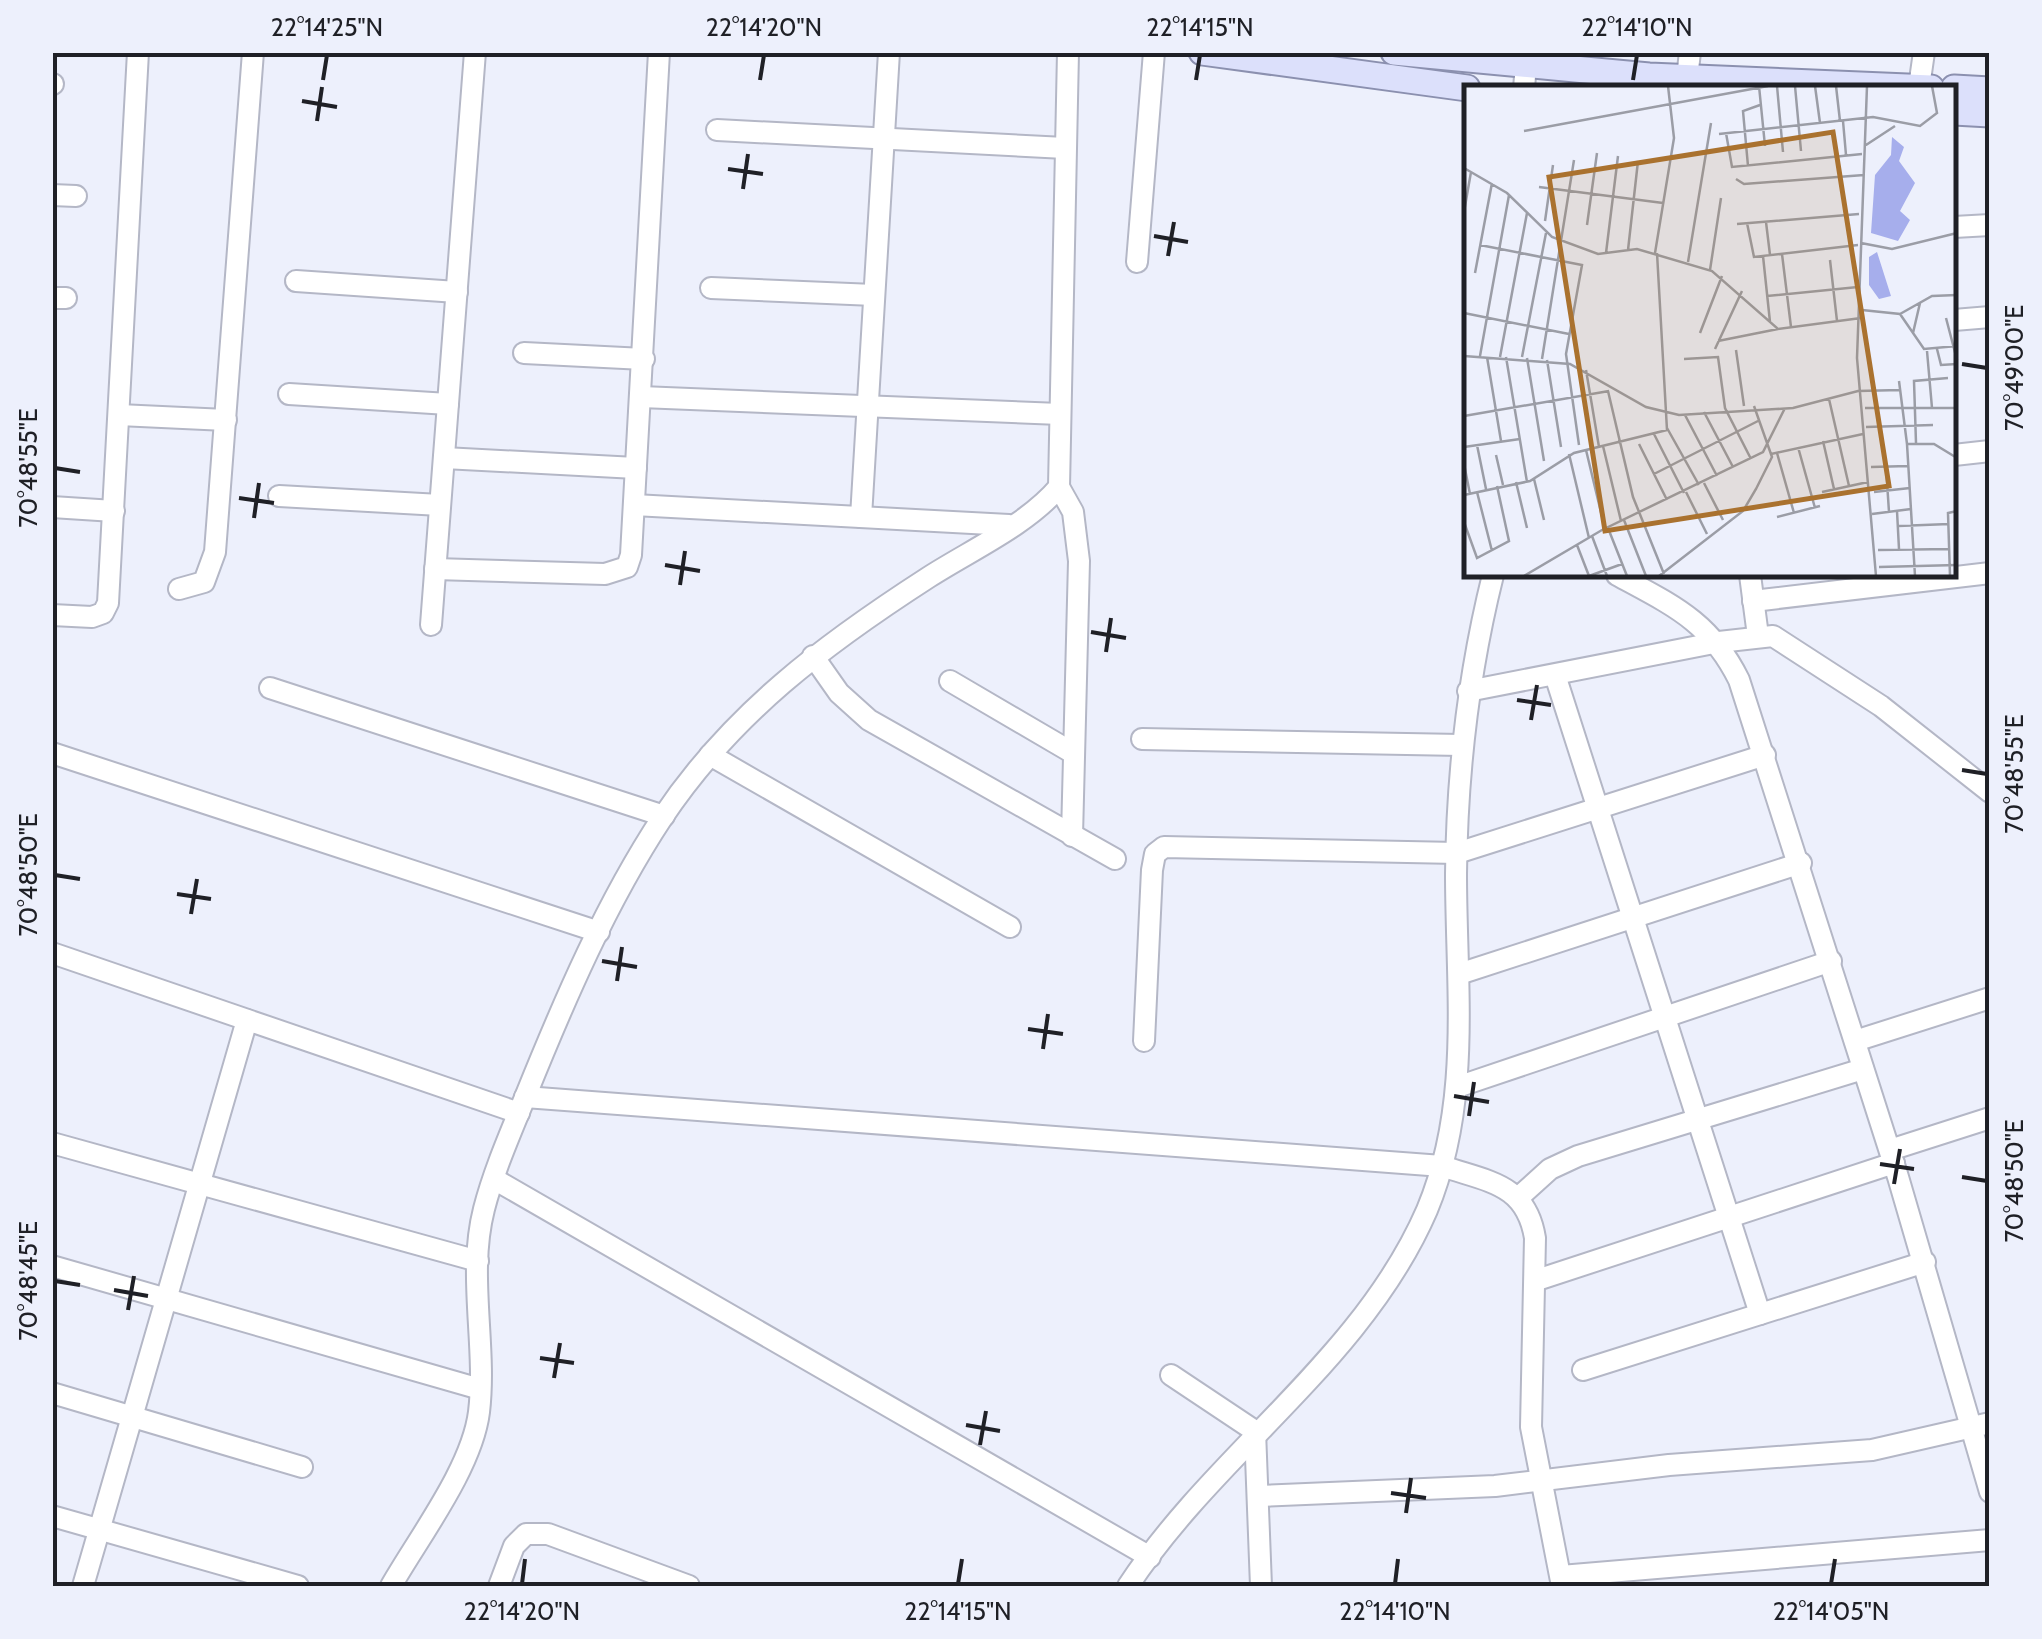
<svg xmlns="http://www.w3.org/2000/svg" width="2042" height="1639" viewBox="0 0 2042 1639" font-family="Cabin,sans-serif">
  <rect width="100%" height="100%" fill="#edf0fc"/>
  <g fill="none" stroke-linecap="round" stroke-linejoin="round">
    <!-- minor casing -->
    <g stroke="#b4b7c6" stroke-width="24">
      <g id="minor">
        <polyline points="1687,78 1690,52"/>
        <polyline points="52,84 53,84"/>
        <polyline points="1919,87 1924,52"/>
        <polyline points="1524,88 1526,65"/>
        <polyline points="717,130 1065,148"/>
        <polyline points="52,195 76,196"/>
        <polyline points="1954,227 1990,225"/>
        <polyline points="1137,262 1154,52"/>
        <polyline points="296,281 457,292"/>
        <polyline points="711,288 874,295"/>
        <polyline points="52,298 66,298"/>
        <polyline points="1954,320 1990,317"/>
        <polyline points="524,353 644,359"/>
        <polyline points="289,394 448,404"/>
        <polyline points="641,397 1060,414"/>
        <polyline points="119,415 226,420"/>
        <polyline points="1954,455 1990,451"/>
        <polyline points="444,458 636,468"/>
        <polyline points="1059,487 1073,512 1079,561 1072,836"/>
        <polyline points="279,496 440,505"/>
        <polyline points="634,505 1009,525"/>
        <polyline points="52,507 114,511"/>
        <polyline points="861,517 889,52"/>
        <polyline points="435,569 605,574 627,567 631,555 659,52"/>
        <path d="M1617 575C1672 605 1710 621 1739 680L1898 1177 1990 1492"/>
        <polyline points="1750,575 1758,636"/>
        <polyline points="179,589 204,582 215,552 253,52"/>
        <polyline points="1753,601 1990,573"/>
        <polyline points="52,615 92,617 103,613 108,603 138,52"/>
        <polyline points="431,625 475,52"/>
        <polyline points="813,656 839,693 869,720 1115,859"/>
        <polyline points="1555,675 1760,1314"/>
        <polyline points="950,681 1073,753"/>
        <polyline points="270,688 664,816"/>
        <polyline points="1468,691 1719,642 1773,636 1881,706 1990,792"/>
        <polyline points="1142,739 1461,745"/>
        <polyline points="52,753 599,932"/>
        <polyline points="710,755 1010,927"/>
        <polyline points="52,953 519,1113"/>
        <polyline points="1459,974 1801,863"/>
        <polyline points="1144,1041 1152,870 1155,854 1164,847 1457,853 1765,755"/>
        <polyline points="1855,1041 1990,998"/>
        <polyline points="1457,1087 1831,961"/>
        <path d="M525 1097 1442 1166C1488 1182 1526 1183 1535 1238L1531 1427 1562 1586"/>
        <polyline points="52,1143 478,1261"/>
        <polyline points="1890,1150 1990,1118"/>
        <polyline points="494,1179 1150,1557"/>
        <polyline points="1519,1197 1550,1169 1578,1156 1863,1069"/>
        <polyline points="52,1266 480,1389"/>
        <polyline points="1537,1280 1894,1163"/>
        <polyline points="1583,1370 1925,1262"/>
        <polyline points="1171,1375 1255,1431 1261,1586"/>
        <polyline points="52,1393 302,1467"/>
        <polyline points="1258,1496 1495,1486 1669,1465 1872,1450 1990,1423"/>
        <polyline points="52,1516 298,1586"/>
        <polyline points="1561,1576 1990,1540"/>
        <polyline points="83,1586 247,1020"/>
        <path d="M391 1586C419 1537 472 1468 479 1412 487 1345 467 1275 484 1209 494 1170 511 1132 526 1095 564 1001 606 903 662 818 732 713 825 644 929 577 971 550 1027 525 1059 487L1068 52"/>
        <polyline points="499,1586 514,1546 526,1534 548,1534 689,1586"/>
        <path d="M1128 1586C1216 1452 1362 1360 1427 1210 1472 1102 1456 987 1456 874 1457 771 1468 675 1493 575"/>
      </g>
    </g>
    <!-- major casing -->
    <g stroke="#8b90af" stroke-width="29">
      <g id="major">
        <polyline points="1202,52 1467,88"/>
        <polyline points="1394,52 1649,76 1931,88"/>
        <polyline points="1954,88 1990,90"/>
        <polyline points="1954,112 1990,114"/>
      </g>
    </g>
    <!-- minor -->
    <use href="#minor" stroke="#fff" stroke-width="20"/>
    <!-- major -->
    <use href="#major" stroke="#dce0fb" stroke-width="25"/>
  </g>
  <!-- ticks -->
  <path fill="none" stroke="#1f2026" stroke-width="4" d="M323 80 327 55M760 80 764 55M1196 80 1200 55M1633 80 1637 55M302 101 337 107M317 121 322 87M728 169 763 174M743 189 748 154M1154 236 1188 242M1168 256 1174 222M1962 364 1987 368M55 468 80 472M239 498 274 503M254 518 259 483M665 565 700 571M680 585 685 551M1091 632 1126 638M1106 652 1111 618M1517 700 1551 705M1531 720 1537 685M1962 770 1987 774M55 875 80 879M177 894 211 899M191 914 197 879M602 961 637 967M617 981 622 947M1028 1029 1063 1034M1043 1049 1048 1014M1454 1096 1489 1102M1469 1116 1474 1082M1880 1164 1914 1169M1962 1177 1987 1181M1894 1184 1900 1149M55 1281 80 1285M114 1290 148 1296M128 1310 134 1276M540 1358 574 1363M554 1378 560 1343M966 1425 1000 1431M980 1445 986 1411M1391 1493 1426 1498M1406 1513 1411 1478M522 1584 525 1559M958 1584 962 1559M1395 1584 1398 1559M1831 1584 1835 1559"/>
  <!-- overview -->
  <g transform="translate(1464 85)">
    <rect width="492" height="492" fill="#edf0fc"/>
    <path d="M428 52 440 62 435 76 451 98 436 126 446 135 434 156 407 148 411 90 427 70ZM413 167 427 211 415 214 405 200V172Z" fill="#a6aeec"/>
    <path fill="none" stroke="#9b9da6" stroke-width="2.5" d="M295 1 301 61M313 1 319 67M331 1 337 66M351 1 356 38M372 1 376 36M403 1 393 273 412 491M379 36 382 70M60 46 304 1M262 48 268 82 398 69M255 49 409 32 456 41 473 28 468 1M402 60 431 41M284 81 279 26 296 20M0 83 43 108 88 152 134 169 173 164 248 186 314 244 397 233M272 94 280 99 400 90M75 102 199 118M0 127 7 87M81 136 89 80M302 137 306 170M283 138 290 172 394 160M273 139 395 129M123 140 133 68M397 158 428 164 493 148M16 160 118 180 102 269 115 360M164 165 174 76M142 168 154 71M191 168 210 53 204 1M318 169 327 242M299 171 306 237M366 175 373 236M224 177 247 38M246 185 257 113M11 188 28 98M303 211 394 202M398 225 436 229 460 264 493 261M0 228 105 249M436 229 468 211 493 210M482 233 493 275M236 248 258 191M449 248 456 218M254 256 314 244M251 264 278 206M473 264 477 280 493 279M272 265 280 321M463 266 468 323M0 271 106 279 182 322 215 330 329 323 394 306 436 305M16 271 45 110M23 272 37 356M36 272 63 128M42 272 63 397M58 272 82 148M63 273 80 376M78 274 110 75M220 274 254 272 261 323 287 374M83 275 97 362M122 285 135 362M435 296 443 359M144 306 169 412 200 489M365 314 385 401M401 323H493M240 327 269 382M221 330 253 391M0 331 145 306M402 342 469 340M203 343 235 400M190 349 220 408M359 356 370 404M452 358 450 296 484 293M175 359 203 415M13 360 22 404M139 361 157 436M0 362 56 354M334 362 351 423M122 365 141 444M313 368 330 428M105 369 125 453M307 369 399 349M32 370 39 400M0 379 6 409M407 382 444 381M422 382 425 427M190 389 294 336M70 394 80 435M52 397 63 443M240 398 259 435M13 407 28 466M222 407 243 449M358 407 404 397M410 407 446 403M0 410 66 396 110 368 203 345 193 168M433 426 435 464M408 429 447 424M313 432 356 421M160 435 182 491M0 437 13 473 45 456 33 401M434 441 485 439M144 443 163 491M128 451 143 491M113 460 125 491M414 465 486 464M415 482 493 480M60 491 138 445 299 367 321 323M125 491 158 479M195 491 279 426 292 404 308 372 290 321M451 491 443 359H470L493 373M486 491 484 428 493 426"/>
    <path fill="#aa722f" fill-opacity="0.15" stroke="#aa722f" stroke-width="5" d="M369 47 425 401 141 446 85 92Z"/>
    <rect width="492" height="492" fill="none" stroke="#1f2026" stroke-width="5"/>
  </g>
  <!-- border -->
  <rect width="2042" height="1639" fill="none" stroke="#edf0fc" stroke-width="110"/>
  <rect x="55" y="55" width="1932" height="1529" fill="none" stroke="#1f2026" stroke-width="4"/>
  <g font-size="25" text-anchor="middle" fill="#1f2026">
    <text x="327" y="36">22°14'25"N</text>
    <text x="764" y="36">22°14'20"N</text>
    <text x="1200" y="36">22°14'15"N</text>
    <text x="1637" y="36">22°14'10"N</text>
    <text transform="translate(2014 368) rotate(-90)" y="9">70°49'00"E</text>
    <text transform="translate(28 468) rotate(-90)" y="9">70°48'55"E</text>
    <text transform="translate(2014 774) rotate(-90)" y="9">70°48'55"E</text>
    <text transform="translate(28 875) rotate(-90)" y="9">70°48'50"E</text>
    <text transform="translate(2014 1181) rotate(-90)" y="9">70°48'50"E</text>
    <text transform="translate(28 1281) rotate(-90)" y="9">70°48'45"E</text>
    <text x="522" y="1620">22°14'20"N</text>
    <text x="958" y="1620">22°14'15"N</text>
    <text x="1395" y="1620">22°14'10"N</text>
    <text x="1831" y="1620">22°14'05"N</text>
  </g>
</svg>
